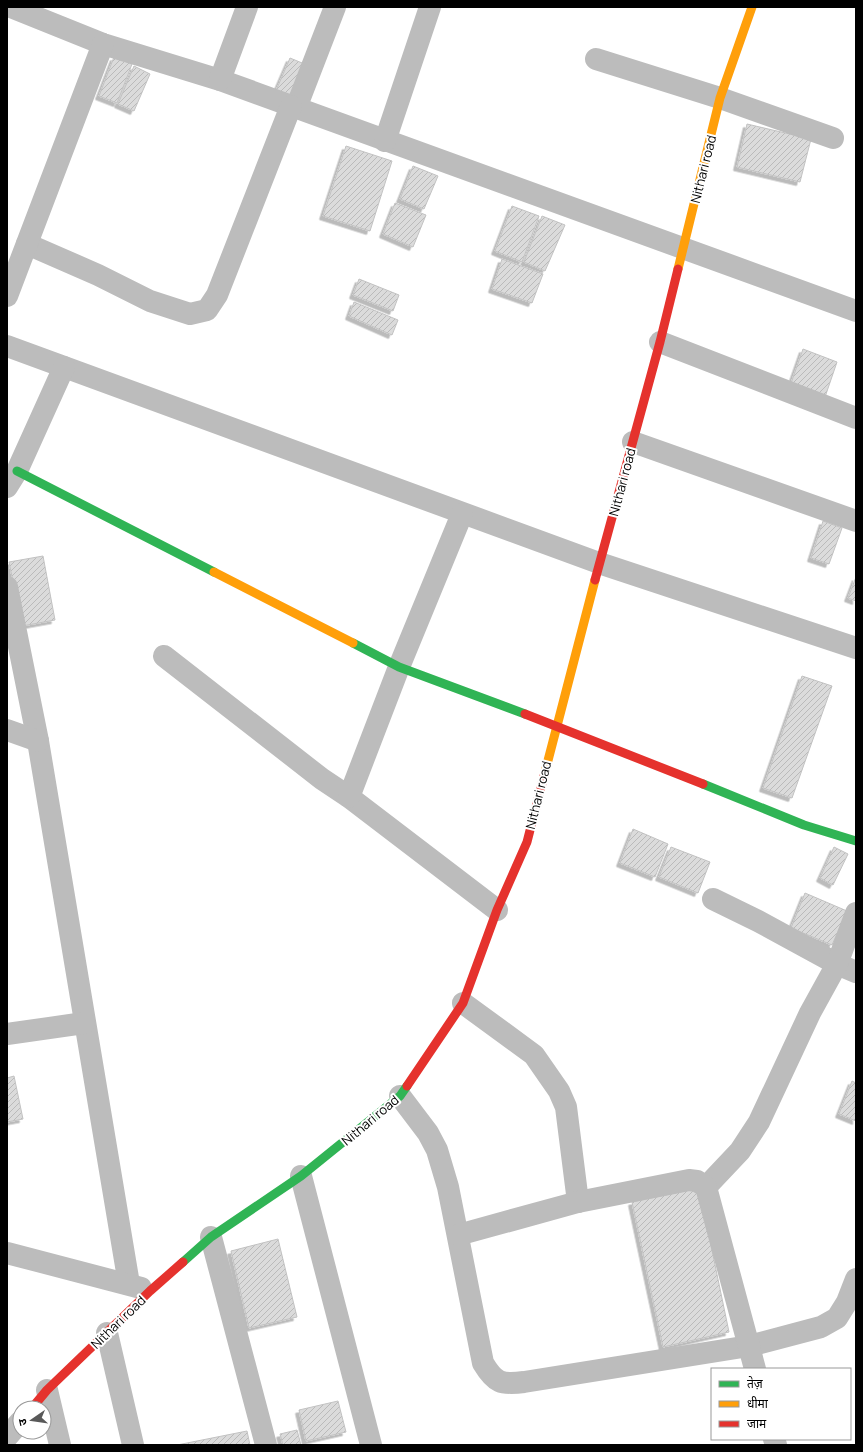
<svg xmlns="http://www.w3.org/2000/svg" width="863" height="1452" viewBox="0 0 863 1452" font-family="Manrope,'Noto Sans Devanagari',sans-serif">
  <defs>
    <pattern id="building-hatch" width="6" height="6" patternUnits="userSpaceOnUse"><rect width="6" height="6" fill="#dbdbdb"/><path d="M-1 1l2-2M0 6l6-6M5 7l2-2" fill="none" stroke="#bababa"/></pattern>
    <filter id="shadow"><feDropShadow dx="-3.5" dy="3.5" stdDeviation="0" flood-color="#0004"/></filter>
  </defs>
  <rect width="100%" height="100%" fill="#fff"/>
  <!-- building -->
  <g fill="url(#building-hatch)" stroke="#c2c2c2" filter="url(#shadow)">
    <polygon points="114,57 132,64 117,103 99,96"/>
    <polygon points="290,58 307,65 292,100 275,93"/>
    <polygon points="134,66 150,74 134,111 118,104"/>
    <polygon points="747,124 811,139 800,182 737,167"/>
    <polygon points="346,146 392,161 370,231 323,216"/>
    <polygon points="413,166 438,176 424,209 400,199"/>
    <polygon points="395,203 426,215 413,247 383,234"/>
    <polygon points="512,206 539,216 522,262 495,251"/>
    <polygon points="542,216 565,225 545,271 524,262"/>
    <polygon points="502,259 543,274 532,303 492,289"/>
    <polygon points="359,279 399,295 393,311 353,295"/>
    <polygon points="354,302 398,320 392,335 349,316"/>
    <polygon points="803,349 837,362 824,400 789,389"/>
    <polygon points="823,521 842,528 829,564 811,558"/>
    <polygon points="43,556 55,620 22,626 9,562"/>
    <polygon points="856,577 856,601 848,598"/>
    <polygon points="802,676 832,686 792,798 763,788"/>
    <polygon points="633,829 668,844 655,877 620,863"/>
    <polygon points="671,847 710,862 698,893 659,877"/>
    <polygon points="834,847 848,854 833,885 820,878"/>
    <polygon points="805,893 847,911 832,945 791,928"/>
    <polygon points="14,1076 23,1119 7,1122 7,1078"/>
    <polygon points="852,1081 856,1083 856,1121 839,1114"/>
    <polygon points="699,1188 729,1332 663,1347 632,1202"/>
    <polygon points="278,1239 297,1317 249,1328 231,1251"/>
    <polygon points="338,1401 346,1432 306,1441 299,1410"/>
    <polygon points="297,1430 301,1445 283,1445 280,1434"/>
    <polygon points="247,1431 250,1445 177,1445"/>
  </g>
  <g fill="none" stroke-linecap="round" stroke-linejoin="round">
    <!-- street -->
    <g stroke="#bcbcbc" stroke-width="22">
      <polyline points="11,7 103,44 220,80 856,311"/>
      <polyline points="596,59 720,98 833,138"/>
      <polyline points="220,80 247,7"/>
      <polyline points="296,108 335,7"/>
      <polyline points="385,141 430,7"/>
      <polyline points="27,244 98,275 150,301 190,314 207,310 217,295 291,106"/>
      <polyline points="7,296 103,44"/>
      <polyline points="660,342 856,418"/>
      <polyline points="7,346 599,563 856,648"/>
      <polyline points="633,442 856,521"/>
      <polyline points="7,487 17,471 64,367"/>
      <polyline points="7,587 38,741 129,1284"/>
      <polyline points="164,656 322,779 349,797 497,910"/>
      <polyline points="7,730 38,741"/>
      <polyline points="349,797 399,667 462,514"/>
      <polyline points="713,899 758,921 837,964 856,972"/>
      <polyline points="463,1003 534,1055 559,1091 566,1107 578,1202"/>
      <polyline points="7,1034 84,1023"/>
      <path d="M400 1096 428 1133 437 1150 448 1187 483 1363C495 1383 501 1385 524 1382L749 1346 821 1327 837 1318 847 1302 856 1279"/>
      <polyline points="301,1176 371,1445"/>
      <polyline points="706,1187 740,1151 759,1122 810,1013 837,964 856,913"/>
      <polyline points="458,1235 578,1202 689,1180 697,1181 706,1187 755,1369"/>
      <polyline points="211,1237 266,1445"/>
      <polyline points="7,1253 141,1288"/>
      <polyline points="107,1333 133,1445"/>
      <polyline points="47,1390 60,1445"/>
      <polyline points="7,1437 20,1422"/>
      <polyline points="774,1439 776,1445"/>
    </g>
    <!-- fast -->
    <g stroke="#30b455" stroke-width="9">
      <polyline points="17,471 214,572"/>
      <polyline points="353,643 399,667 525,714"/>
      <polyline points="703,784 804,825 856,841"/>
      <polyline points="183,1262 211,1237 301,1176 400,1096 407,1086"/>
    </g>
    <!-- slow -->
    <g stroke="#ff9f0a" stroke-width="9">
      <polyline points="678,269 720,98 752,7"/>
      <polyline points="214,572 353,643"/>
      <polyline points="545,772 595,580"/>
    </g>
    <!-- jam -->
    <g stroke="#e5322d" stroke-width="9">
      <polyline points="595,580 660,342 678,269"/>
      <polyline points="525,714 703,784"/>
      <polyline points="407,1086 463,1003 497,910 527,842 545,772"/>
      <polyline points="32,1408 47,1390 150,1291 183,1262"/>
    </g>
  </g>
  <g text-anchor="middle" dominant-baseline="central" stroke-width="4" stroke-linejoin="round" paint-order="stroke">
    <!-- street labels -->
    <g font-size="13" fill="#000" stroke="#fff">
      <text transform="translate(703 169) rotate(-76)">Nithari road</text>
      <text transform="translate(622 482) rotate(-75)">Nithari road</text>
      <text transform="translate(538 795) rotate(-76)">Nithari road</text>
      <text transform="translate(370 1120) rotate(-40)">Nithari road</text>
      <text transform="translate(118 1322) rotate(-44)">Nithari road</text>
    </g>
  </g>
  <!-- border -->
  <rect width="863" height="1452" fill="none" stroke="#000000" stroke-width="16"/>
  <!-- legend -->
  <rect x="711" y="1368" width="140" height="72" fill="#ffffff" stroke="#999999"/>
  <rect x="719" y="1381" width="20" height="6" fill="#30b455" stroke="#999999"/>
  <text x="747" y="1388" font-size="12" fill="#000000">तेज़</text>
  <rect x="719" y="1401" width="20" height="6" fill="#ff9f0a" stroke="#999999"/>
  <text x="747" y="1408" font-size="12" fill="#000000">धीमा</text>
  <rect x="719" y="1421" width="20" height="6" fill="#e5322d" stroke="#999999"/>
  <text x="747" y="1428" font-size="12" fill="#000000">जाम</text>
  <!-- north arrow -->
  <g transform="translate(32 1420) rotate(257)"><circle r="19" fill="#ffffff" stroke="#999999"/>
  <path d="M0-3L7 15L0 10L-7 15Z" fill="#595959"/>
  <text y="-6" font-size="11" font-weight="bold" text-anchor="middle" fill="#000000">उ</text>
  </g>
</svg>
